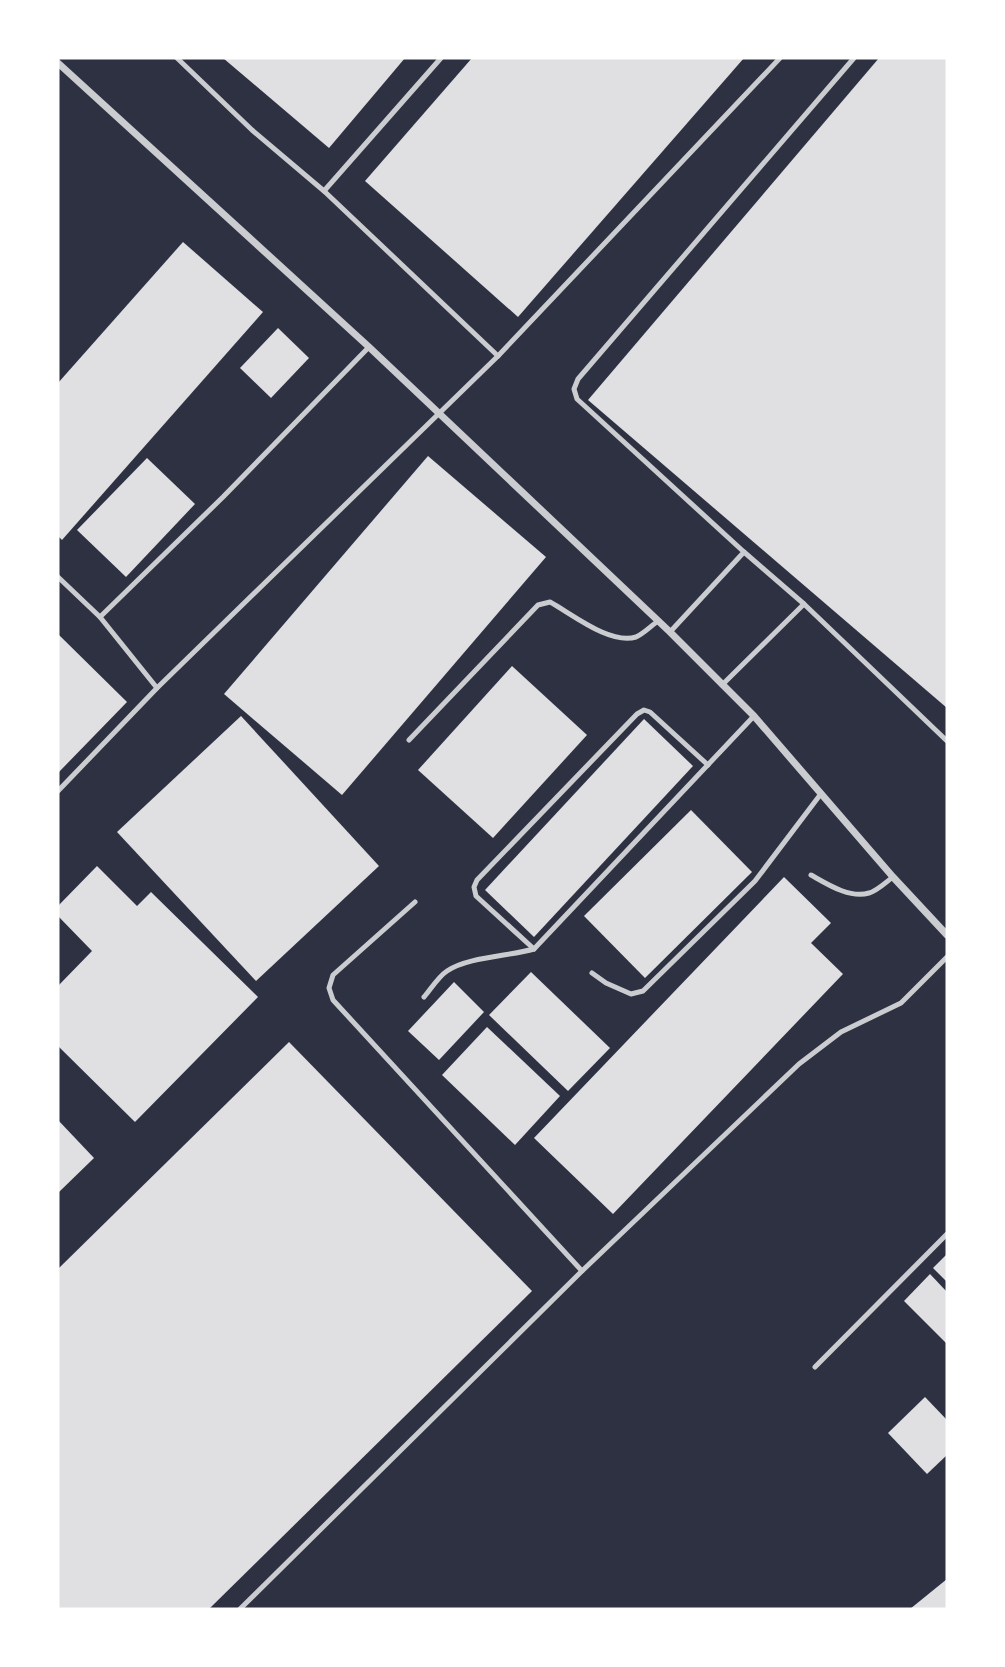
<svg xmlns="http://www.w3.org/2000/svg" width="1005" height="1667" viewBox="0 0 1005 1667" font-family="'Noto Serif',serif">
  <rect width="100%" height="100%" fill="#2d3142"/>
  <!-- building -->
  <g fill="#e0e0e3">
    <polygon points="223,58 405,58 329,148"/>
    <polygon points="472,58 744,58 518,317 365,181"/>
    <polygon points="879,58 947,58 947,708 588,400"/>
    <polygon points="183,242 263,312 62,540 58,536 58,383"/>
    <polygon points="278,328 309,358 271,398 240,368"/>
    <polygon points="428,456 546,557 342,795 224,694"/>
    <polygon points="147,458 195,504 126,577 77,530"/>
    <polygon points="58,634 127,702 58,773"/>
    <polygon points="512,666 587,735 493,838 418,770"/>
    <polygon points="241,716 379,866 256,981 117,832"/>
    <polygon points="644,719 693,766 534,937 485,890"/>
    <polygon points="691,810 752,872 645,978 584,916"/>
    <polygon points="97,866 137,906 151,892 258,997 135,1122 58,1046 58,986 92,951 58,916 58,906"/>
    <polygon points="784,877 831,923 811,943 843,974 613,1214 534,1138"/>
    <polygon points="531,972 610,1048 568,1091 489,1015"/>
    <polygon points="454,982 484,1012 439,1060 408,1031"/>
    <polygon points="487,1027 560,1096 515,1145 442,1075"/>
    <polygon points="289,1042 532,1291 209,1609 58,1609 58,1269"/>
    <polygon points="58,1120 94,1158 58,1193"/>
    <polygon points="947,1254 947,1282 933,1268"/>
    <polygon points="930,1274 947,1292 947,1344 904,1301"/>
    <polygon points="925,1397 947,1420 947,1455 927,1474 888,1433"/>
    <polygon points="947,1579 947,1609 910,1609"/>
  </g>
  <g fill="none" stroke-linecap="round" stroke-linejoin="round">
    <!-- service -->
    <g stroke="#caccd0" stroke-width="5">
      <polyline points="177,58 252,130 324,191 498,356 780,58"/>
      <polyline points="324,191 441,58"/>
      <polyline points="744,552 804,604 947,741"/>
      <polyline points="58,577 100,617 157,688"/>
      <polyline points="100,617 223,497 369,347"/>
      <polyline points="670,632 744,552 577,399 574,389 578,379 854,58"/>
      <polyline points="722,685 804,604"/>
      <path d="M409 740 538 605 550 602C572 614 610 645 636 637 643 634 651 626 658 621"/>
      <polyline points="58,791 157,688 498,356"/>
      <path d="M811 875C827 884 850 899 869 893 877 891 886 882 893 877"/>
      <polyline points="415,902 333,975 329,988 333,1000 582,1271"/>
      <polyline points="534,949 476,896 474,887 477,880 637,714 644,710 650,712 708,765"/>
      <polyline points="592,973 606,983 631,994 643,991 755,881 820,795"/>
      <path d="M424 997C431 989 438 977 447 971 467 957 510 956 534 949L754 716"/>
      <polyline points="815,1367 947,1234"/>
      <polyline points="240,1609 582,1271 799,1064 841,1032 901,1003 947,957"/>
    </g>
    <!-- minor -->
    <polyline stroke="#caccd0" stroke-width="7" points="58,63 369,347 670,632 754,716 893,877 947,935"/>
  </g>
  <!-- border -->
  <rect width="1005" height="1667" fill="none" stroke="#ffffff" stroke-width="119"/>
</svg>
